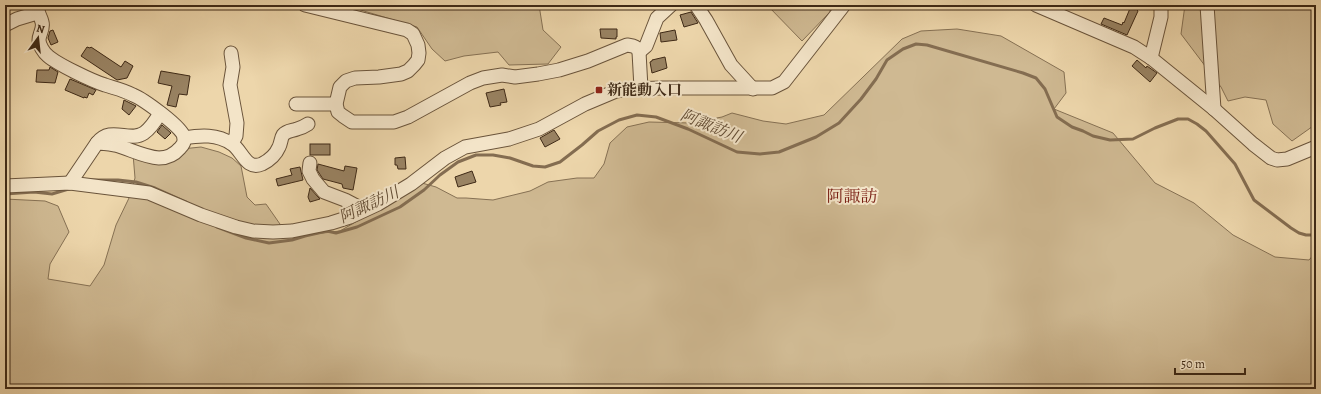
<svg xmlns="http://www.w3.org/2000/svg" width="1321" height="394" viewBox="0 0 1321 394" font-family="Alegreya,'Noto Serif JP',serif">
  <rect width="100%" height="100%" fill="#edd6ab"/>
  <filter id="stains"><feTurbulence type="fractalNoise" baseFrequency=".005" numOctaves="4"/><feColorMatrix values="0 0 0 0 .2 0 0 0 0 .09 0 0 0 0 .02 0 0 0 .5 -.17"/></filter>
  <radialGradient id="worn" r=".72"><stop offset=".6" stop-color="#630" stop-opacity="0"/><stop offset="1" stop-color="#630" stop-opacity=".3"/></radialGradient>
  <!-- green -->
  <g fill="#cfb992" stroke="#867154">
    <polygon points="344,5 539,5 543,30 561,47 548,64 509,65 498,52 464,56 445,61 432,49 417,27"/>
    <polygon points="767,5 831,5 830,12 802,41"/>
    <polygon points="1185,5 1316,5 1316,124 1292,141 1273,124 1266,100 1245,97 1228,101 1221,87 1181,34"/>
    <polygon points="957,29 1001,36 1064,72 1066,93 1054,109 1113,133 1155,183 1194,203 1233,235 1275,257 1309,260 1316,252 1316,389 5,389 5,199 45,201 58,206 69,232 50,264 48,279 90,286 104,265 116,225 129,198 135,178 133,154 201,147 219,152 232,158 241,166 247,197 255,205 266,204 289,237 340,231 422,183 436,187 457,198 466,198 493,200 530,191 548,182 577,178 594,178 604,164 610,143 627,127 649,122 690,123 722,117 732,113 763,121 786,124 824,115 902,39 921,31"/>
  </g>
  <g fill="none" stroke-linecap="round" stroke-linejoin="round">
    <!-- stream -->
    <g stroke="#846d51" stroke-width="3">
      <polyline points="90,180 118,180 136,182 155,188 186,202"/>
      <polyline points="5,194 34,192 52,194 72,188"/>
      <polyline points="217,227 246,238 269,243 292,240 305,236 327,231 336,233 357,227 400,207 424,190 440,175 458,162 476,155 493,155 510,158 533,166 545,167 560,162 582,145 598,131 619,120 637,115 656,117 688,129 737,152 760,154 779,152 816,137 839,123 861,99 876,79 887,60 903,49 916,44 927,45 1023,73 1036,78 1045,89 1057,117 1072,127 1083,131 1093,136 1110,140 1133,139 1155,128 1178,119 1188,119 1197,124 1206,131 1235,164 1254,200 1291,228 1299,233 1306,235 1316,235"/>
    </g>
  </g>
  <!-- building -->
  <g fill="#998363" stroke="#3e2916">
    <polygon points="1131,6 1138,9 1137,10 1138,11 1127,35 1101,24 1104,18 1122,25 1123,22 1124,23"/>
    <polygon points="691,12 698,23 684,27 680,15"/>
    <polygon points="600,29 617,29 617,37 616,37 616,39 601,38"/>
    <polygon points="53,30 58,42 51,45 48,38 50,31"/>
    <polygon points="675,30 677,40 661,42 660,33"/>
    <polygon points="87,47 90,48 91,47 121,67 125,61 133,66 127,78 117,80 81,56"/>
    <polygon points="665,57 667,68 652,73 650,62 652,61 652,60"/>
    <polygon points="1137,60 1146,68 1147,66 1157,73 1150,82 1132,66"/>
    <polygon points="50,67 58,72 55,83 36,82 37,70 49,70"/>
    <polygon points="161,71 190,76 187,95 179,94 176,107 167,105 172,86 158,83"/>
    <polygon points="70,79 96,90 93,95 89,93 87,98 84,97 84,98 65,90"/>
    <polygon points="504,89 507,102 500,103 501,105 490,107 486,93"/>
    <polygon points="124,100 136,106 129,115 122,109"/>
    <polygon points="162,125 171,133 165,139 157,132"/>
    <polygon points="554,130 560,139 545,147 540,138"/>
    <rect x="310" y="144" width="20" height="11"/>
    <polygon points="405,157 406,169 398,169 397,165 395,165 395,158"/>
    <polygon points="318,164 344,171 345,166 357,168 353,190 343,188 342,184 323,179 317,170"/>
    <polygon points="300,167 303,180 278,186 276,179 292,175 290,169"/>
    <polygon points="472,171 476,182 458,187 455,177"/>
    <polygon points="310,188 318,197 320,199 310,202 308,197"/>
  </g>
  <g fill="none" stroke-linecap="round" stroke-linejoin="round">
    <!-- minor casing -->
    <g stroke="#6a543b" stroke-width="15">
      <g id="minor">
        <path d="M38 5C37 14 40 14 42 22 44 29 39 34 39 40 39 45 44 53 48 56 57 64 92 81 105 85 114 88 124 90 133 95 143 99 182 127 184 137 185 141 183 145 180 148 174 155 168 158 159 158 144 157 130 149 115 145 109 144 103 143 97 143L70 183"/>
        <path d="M305 5 407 30 413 34 418 45 419 53 418 60 414 65 408 71 401 74 379 77 355 78 346 81 340 87 336 104 338 112 343 116 352 122H394L408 117 470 83 483 78 502 75 515 77 538 74 559 70 588 61 627 45C633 46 637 46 639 52L641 88"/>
        <polyline points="696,5 706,20 731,65 753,89"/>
        <polyline points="1036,5 1134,47 1151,58 1214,109 1253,144 1271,158 1277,160 1287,159 1316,147"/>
        <polyline points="1207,5 1214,109"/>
        <polyline points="5,25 17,19 37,13"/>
        <polyline points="639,52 646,46 657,18 671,5"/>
        <polyline points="231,53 233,67 230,85 237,123 236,136 232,143"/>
        <polyline points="1151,58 1161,17 1161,5"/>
        <polyline points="296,104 336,104"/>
        <path d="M184 138C201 135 217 134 232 144 242 150 246 171 262 164 270 160 276 154 279 147 281 143 281 138 283 135 287 130 292 131 297 129 301 128 305 126 308 124"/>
        <path d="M97 143C111 125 129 143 144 133 151 128 156 120 160 113"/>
        <polyline points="310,163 309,171 313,179 324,192 345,200 364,210"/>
        <polyline points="5,186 70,183 149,193 201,215 236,227 253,231 273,232 292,231 331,223 350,217 378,204 411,184 445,158 465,147 509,139 539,129 585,104 616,91 628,89 662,88 772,88 784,82 844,5"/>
      </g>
    </g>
    <!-- minor -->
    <use href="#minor" stroke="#f3e4c8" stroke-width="13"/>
  </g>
  <!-- markers -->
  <rect fill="#8f2418" stroke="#f3e4c8" stroke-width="1.5" x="595" y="86" width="8" height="8" rx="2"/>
  <g text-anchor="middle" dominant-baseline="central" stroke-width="4" stroke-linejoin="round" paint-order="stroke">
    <!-- poi labels -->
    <g font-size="15" font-weight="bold" fill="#3e2916" stroke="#f3e4c8" text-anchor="start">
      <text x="607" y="90">新能動入口</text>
    </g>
    <!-- water labels -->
    <g font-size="16" font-style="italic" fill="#614b33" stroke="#f3e4c8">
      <text transform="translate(711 126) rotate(22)">阿諏訪川</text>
      <text transform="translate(369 205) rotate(-25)">阿諏訪川</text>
    </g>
    <!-- quarter labels -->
    <g font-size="17" fill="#7a1f14" stroke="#f3e4c8">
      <text x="852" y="196">阿諏訪</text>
    </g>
  </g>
  <!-- margin -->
  <rect width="1321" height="394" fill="none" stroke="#edd6ab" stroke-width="20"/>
  <rect x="6" y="6" width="1309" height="382" fill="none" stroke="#3e2916" stroke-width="2"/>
  <rect x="10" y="10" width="1301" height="374" fill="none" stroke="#3e2916"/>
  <!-- north arrow -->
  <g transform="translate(38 38) rotate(15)" stroke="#f3e4c8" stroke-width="3" paint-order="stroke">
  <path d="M0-3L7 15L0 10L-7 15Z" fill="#3e2916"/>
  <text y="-6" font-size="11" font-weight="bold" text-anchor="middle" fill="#3e2916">N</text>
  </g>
  <!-- scale -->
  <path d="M1175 368v6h70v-6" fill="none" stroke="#3e2916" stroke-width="2"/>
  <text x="1181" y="368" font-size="12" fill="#3e2916" stroke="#f3e4c8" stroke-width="3" paint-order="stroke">50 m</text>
  <rect width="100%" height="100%" filter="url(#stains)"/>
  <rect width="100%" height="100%" fill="url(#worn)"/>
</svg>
